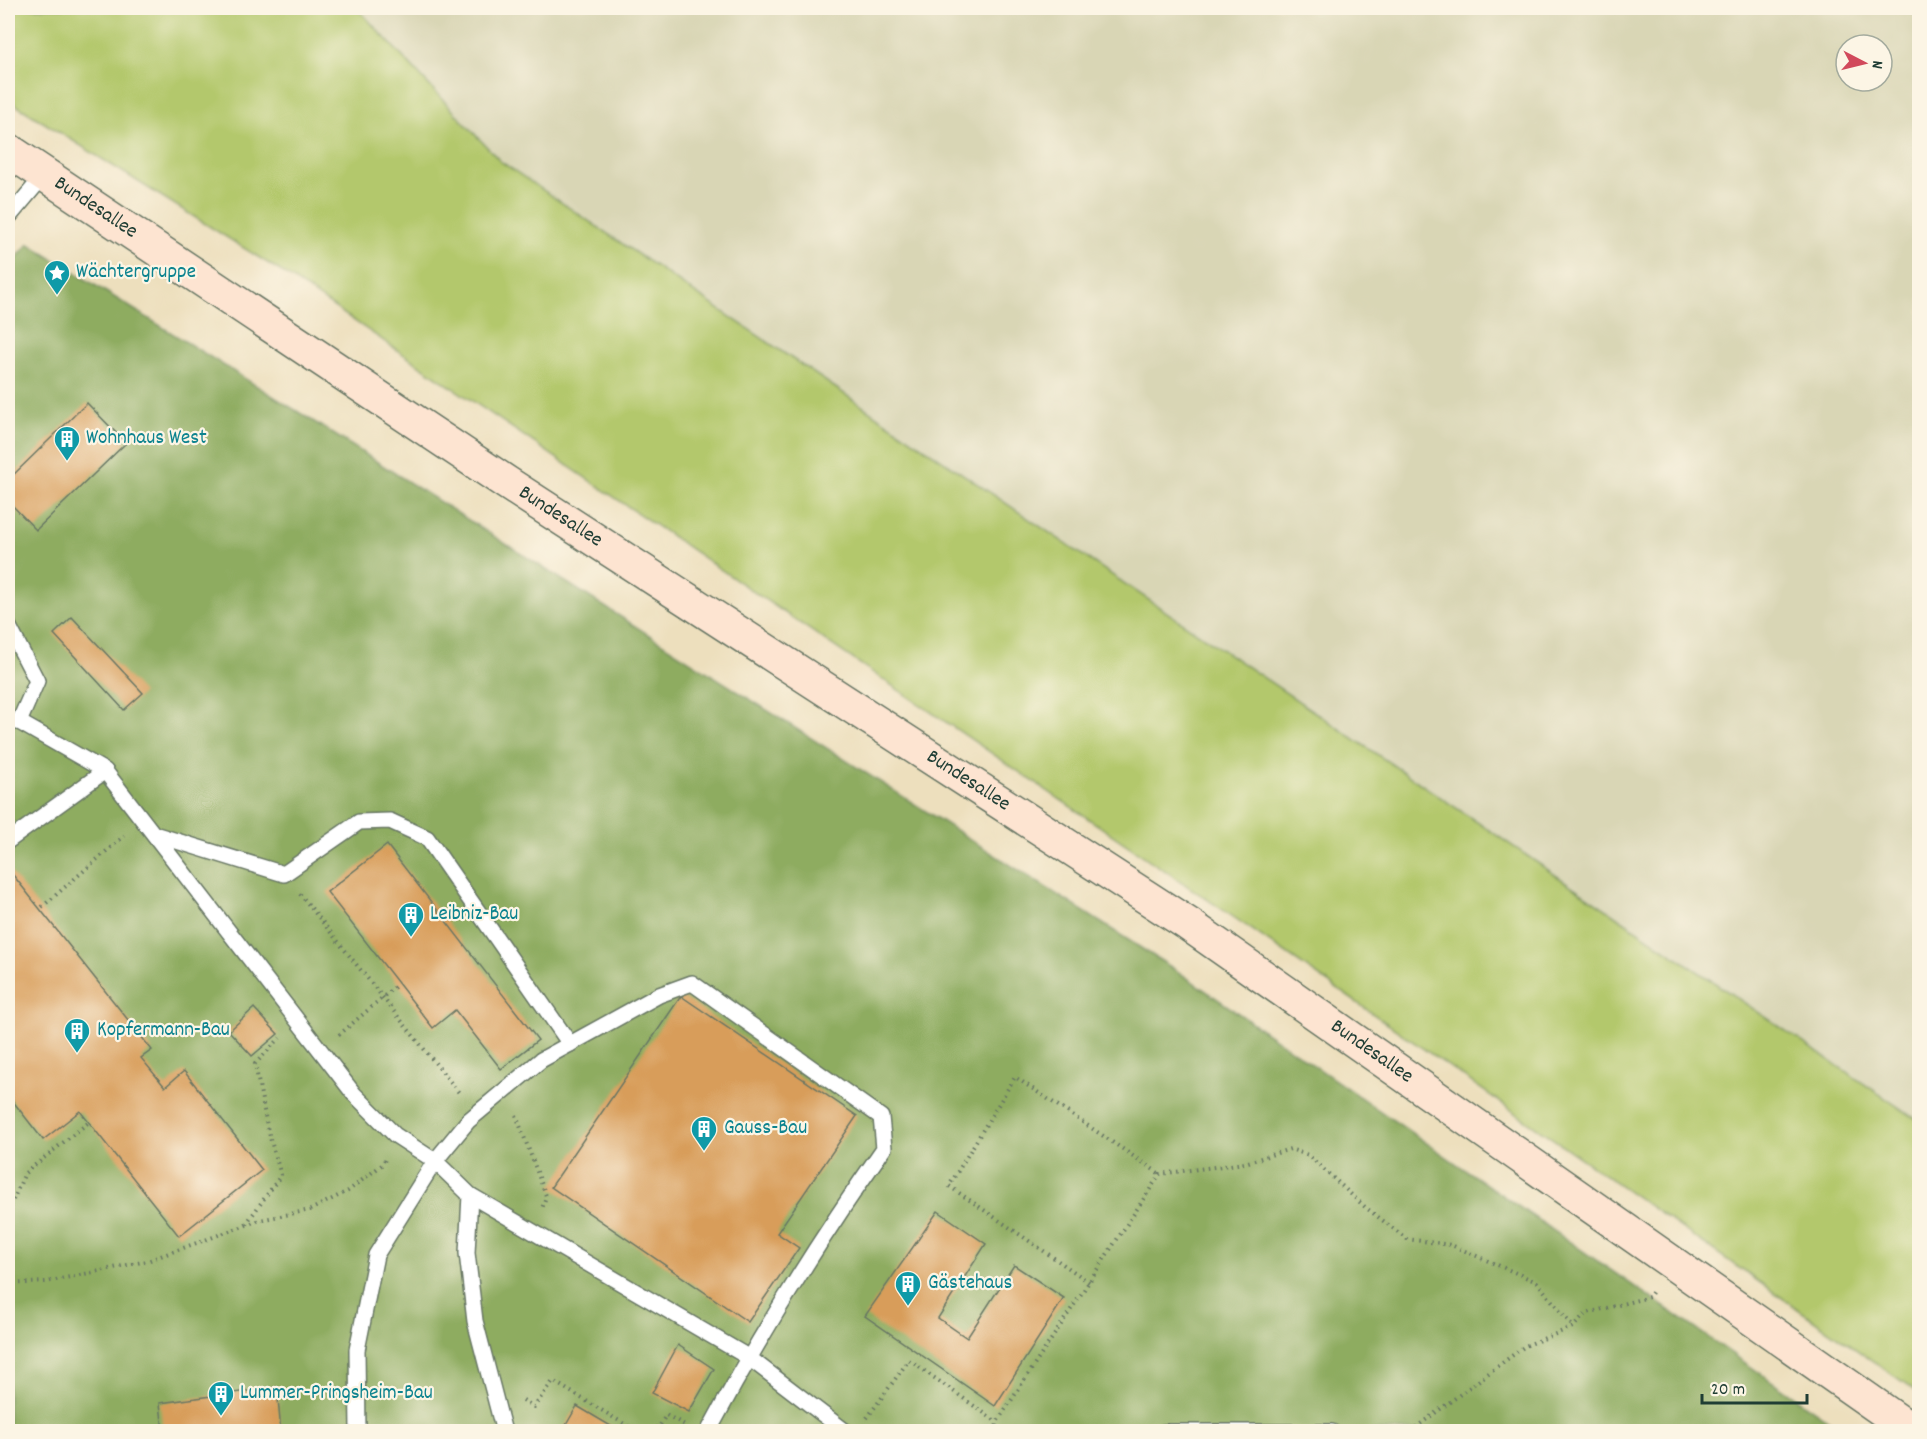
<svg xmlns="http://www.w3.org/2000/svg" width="1927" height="1439" viewBox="0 0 1927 1439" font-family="Dekko,sans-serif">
  <rect width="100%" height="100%" fill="#fcf5e5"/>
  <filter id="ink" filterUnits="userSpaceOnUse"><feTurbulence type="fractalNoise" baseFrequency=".0167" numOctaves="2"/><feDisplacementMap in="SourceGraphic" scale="12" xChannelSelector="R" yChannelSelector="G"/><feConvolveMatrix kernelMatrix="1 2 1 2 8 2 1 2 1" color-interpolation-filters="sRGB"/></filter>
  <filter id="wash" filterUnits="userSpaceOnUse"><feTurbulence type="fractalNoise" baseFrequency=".008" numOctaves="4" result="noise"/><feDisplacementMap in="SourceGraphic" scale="24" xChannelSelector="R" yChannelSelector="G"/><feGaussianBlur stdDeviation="1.35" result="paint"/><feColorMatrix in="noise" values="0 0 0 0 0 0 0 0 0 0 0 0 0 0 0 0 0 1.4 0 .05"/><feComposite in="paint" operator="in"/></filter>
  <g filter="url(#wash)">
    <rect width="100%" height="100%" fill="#eddfbd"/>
    <!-- built -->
    <path fill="#d9d6b5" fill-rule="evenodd" d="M8 8H1919V1393L1248 927 282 272 8 100ZM1846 45H1882V81H1846Z"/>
    <!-- green -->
    <polygon fill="#b3c86c" stroke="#698250" stroke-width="1.5" points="8,8 357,8 500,161 1919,1121 1919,1393 1248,927 282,272 8,100"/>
    <!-- forest -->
    <polygon fill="#8eac60" stroke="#56744a" stroke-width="1.5" points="29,244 316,423 1177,971 1844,1431 8,1431 8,267"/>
    <g id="blocks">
      <!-- building -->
      <g fill="#d89d5a">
        <polygon points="87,403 126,443 36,530 8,501 8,480"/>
        <polygon points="72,617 143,693 124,710 54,634"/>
        <polygon points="387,845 538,1040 501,1069 455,1010 433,1028 327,892"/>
        <polygon points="9,870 152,1050 141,1058 165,1087 184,1071 262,1170 179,1236 80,1111 43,1140 8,1095"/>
        <polygon points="681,996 857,1116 777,1233 799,1248 748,1322 551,1187"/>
        <polygon points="254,1008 278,1034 252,1056 229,1031"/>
        <polygon points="938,1211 986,1244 938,1318 967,1338 1014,1265 1064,1298 995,1406 865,1316"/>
        <polygon points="678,1345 714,1369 689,1412 652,1393"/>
        <polygon points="277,1387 281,1432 163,1432 160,1403"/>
        <polygon points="577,1406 621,1432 562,1432"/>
      </g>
    </g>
  </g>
  <g filter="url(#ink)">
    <use href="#blocks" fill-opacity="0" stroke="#677664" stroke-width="1.5"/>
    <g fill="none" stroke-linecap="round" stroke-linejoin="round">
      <!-- lane casing -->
      <g stroke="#677664" stroke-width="18">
        <g id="lane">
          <polyline points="8,218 45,174"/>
          <polyline points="8,625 37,681 19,722"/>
          <polyline points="8,722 19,722 105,771 354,1094 395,1135 435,1161 470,1195 748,1357 846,1432"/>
          <polyline points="154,834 284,874 359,822 390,821 427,838 570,1044"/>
          <polyline points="8,841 105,771"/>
          <polyline points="470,1195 467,1253 475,1321 504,1432"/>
          <path d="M358 1432 357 1350 376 1255 435 1161 468 1121 541 1060 659 995 692 983 881 1117 884 1148C820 1239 761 1333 708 1432"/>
          <polyline points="1164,1432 1332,1432"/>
        </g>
      </g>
      <!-- secondary casing -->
      <g stroke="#677664" stroke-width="36">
        <g id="secondary">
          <path id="s1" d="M8 150 507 483 1188 924 1914 1432"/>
        </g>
      </g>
      <!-- path -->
      <g stroke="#677664" stroke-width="4" stroke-dasharray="1.5 4.5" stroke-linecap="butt">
        <polyline points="300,894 460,1094"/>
        <polyline points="42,907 124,836"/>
        <polyline points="339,1035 398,984"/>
        <polyline points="516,1115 546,1196 542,1209"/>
        <polyline points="8,1211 25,1173 89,1122"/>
        <polyline points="246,1224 281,1175 268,1131 255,1064 280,1038"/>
        <polyline points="1089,1282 949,1186 1015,1077 1160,1174"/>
        <polyline points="8,1284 46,1282 147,1261 260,1220 310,1210 348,1191 383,1164 386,1157"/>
        <polyline points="523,1400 534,1407 553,1381 636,1431 659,1427 666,1415 685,1425"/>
        <polyline points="867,1418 909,1360 997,1422"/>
        <polyline points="996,1432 997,1422 1160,1174 1245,1163 1290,1149 1308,1155 1365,1207 1407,1239 1451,1245 1537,1282 1573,1327"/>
        <polyline points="1368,1432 1415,1428 1525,1346 1573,1327 1587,1313 1649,1297 1653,1291"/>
      </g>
      <!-- lane -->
      <use href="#lane" stroke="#fff" stroke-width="15"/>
      <!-- secondary -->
      <use href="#secondary" stroke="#fde4d1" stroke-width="33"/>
    </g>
  </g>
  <!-- icons -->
  <defs>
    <g id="sight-pin" transform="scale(1.35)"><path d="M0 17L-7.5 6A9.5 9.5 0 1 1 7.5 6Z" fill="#0f9aa8" stroke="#fcf5e5"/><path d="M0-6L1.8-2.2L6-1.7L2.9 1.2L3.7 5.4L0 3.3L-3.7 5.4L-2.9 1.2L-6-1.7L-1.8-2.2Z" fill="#fff"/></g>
    <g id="building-pin" transform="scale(1.35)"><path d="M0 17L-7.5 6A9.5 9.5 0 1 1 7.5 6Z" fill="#0f9aa8" stroke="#fcf5e5"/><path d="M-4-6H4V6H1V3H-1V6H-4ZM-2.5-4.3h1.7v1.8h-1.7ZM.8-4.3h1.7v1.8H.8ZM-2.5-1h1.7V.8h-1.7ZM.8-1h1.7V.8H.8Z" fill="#fff"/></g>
  </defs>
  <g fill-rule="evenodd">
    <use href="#sight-pin" x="57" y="273"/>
    <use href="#building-pin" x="67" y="439"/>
    <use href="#building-pin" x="411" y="915"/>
    <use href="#building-pin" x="77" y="1031"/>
    <use href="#building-pin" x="704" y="1129"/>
    <use href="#building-pin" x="908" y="1284"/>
    <use href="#building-pin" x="221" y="1394"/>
  </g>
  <g text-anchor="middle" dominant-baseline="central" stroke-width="4.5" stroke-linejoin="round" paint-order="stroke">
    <!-- street labels -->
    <g font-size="21" fill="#1f3d34" stroke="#fcf5e5">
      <text stroke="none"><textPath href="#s1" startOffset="105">Bundesallee</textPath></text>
      <text stroke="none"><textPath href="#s1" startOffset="663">Bundesallee</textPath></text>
      <text stroke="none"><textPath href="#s1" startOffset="1149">Bundesallee</textPath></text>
      <text stroke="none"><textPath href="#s1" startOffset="1635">Bundesallee</textPath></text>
    </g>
    <!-- culture labels -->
    <g font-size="21" fill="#0d838f" stroke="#fcf5e5" text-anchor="start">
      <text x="76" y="273">Wächtergruppe</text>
      <text x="86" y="439">Wohnhaus West</text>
      <text x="430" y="915">Leibniz-Bau</text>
      <text x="97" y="1031">Kopfermann-Bau</text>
      <text x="724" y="1129">Gauss-Bau</text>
      <text x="928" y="1284">Gästehaus</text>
      <text x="240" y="1394">Lummer-Pringsheim-Bau</text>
    </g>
  </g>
  <!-- margin -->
  <rect width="1927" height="1439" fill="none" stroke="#fcf5e5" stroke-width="30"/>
  <!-- north arrow -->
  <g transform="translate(1864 63) rotate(97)"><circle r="28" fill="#fcf5e5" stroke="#a4ab9e" stroke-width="1.5"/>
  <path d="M0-4.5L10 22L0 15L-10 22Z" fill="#d1495b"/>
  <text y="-9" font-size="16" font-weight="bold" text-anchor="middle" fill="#1f3d34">N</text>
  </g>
  <!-- scale -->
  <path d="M1702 1394v9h105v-9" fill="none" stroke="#1f3d34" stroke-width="3"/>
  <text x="1711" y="1394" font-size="18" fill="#1f3d34" stroke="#fcf5e5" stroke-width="4.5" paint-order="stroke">20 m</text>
</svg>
